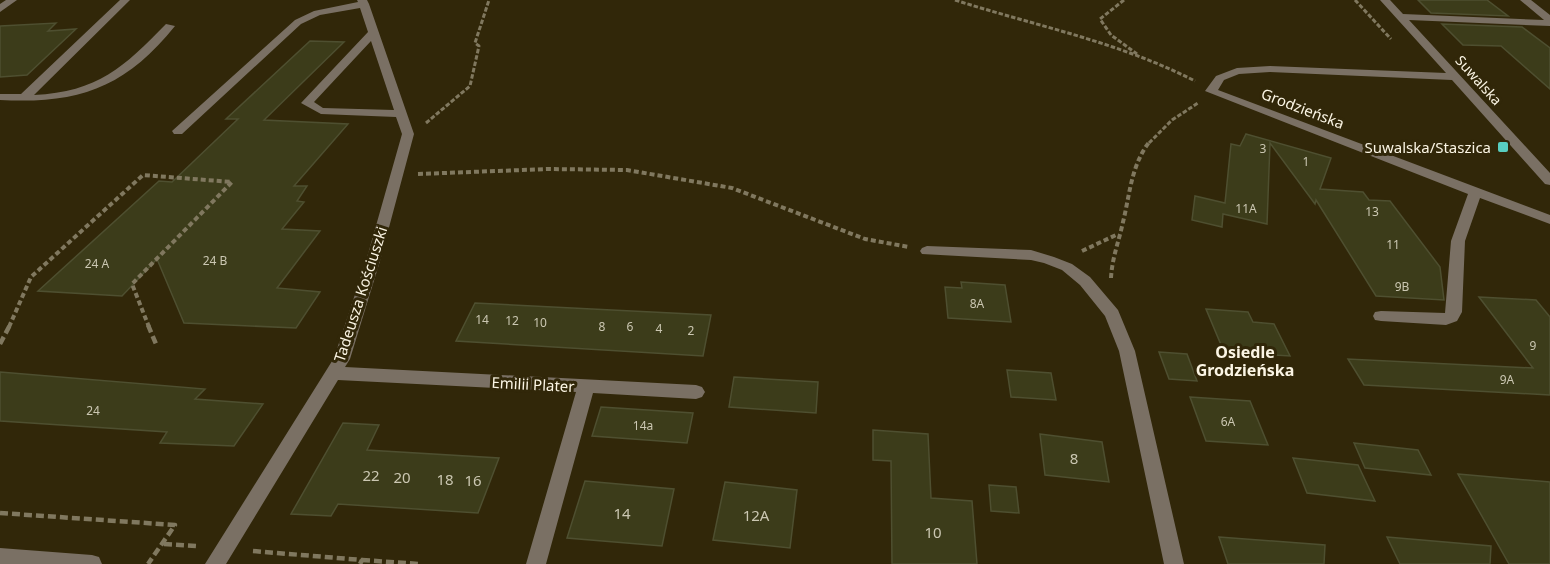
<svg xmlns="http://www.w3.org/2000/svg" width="1550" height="564" viewBox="0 0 1550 564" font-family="'Noto Sans',sans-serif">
  <rect width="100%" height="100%" fill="#312709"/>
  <!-- building -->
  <g fill="#3c3c1a" stroke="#4e4f30" stroke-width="1.5">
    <polygon points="1418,0 1487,0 1508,16 1431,13"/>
    <polygon points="56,23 48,31 76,29 27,75 0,77 0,26"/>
    <polygon points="1442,24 1522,27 1550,48 1550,89 1501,46 1463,45"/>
    <polygon points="310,41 344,42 264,120 348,124 294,186 307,186 297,201 304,202 282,229 320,231 277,288 320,292 296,328 184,323 157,259 122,296 38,291 159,181 172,182 238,119 226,119"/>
    <polygon points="1246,134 1331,158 1320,189 1363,192 1369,200 1390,201 1440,267 1444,300 1376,296 1316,200 1315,204 1270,143 1267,224 1223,214 1222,227 1192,220 1195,196 1225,203 1231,144 1240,146"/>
    <polygon points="961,282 1005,285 1011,322 948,318 945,287 962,288"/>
    <polygon points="1479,297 1536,300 1550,317 1550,395 1364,385 1348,359 1533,368"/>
    <polygon points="475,303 592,309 711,315 703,356 456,341"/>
    <polygon points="1206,309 1248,312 1253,322 1274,324 1290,356 1224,352"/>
    <polygon points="1159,352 1187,354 1197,381 1169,379"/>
    <polygon points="1007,370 1051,373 1056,400 1011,397"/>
    <polygon points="0,372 205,389 195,399 263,404 234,446 160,443 167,432 0,421"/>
    <polygon points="734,377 818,382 816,413 729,407"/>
    <polygon points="1190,397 1250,401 1268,445 1206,441"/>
    <polygon points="601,407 693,413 687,443 592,436"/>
    <polygon points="343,423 379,425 367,450 499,458 478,513 338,504 331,516 291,514"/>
    <polygon points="873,430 928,434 931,498 972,501 977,564 892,564 891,461 873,460"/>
    <polygon points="1040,434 1102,442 1109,482 1045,475"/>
    <polygon points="1354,443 1418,450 1431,475 1365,468"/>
    <polygon points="1293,458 1358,465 1375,501 1307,493"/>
    <polygon points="1458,474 1550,482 1550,564 1509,564"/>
    <polygon points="585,481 674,489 662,546 567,538"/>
    <polygon points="725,482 797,490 790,548 713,540"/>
    <polygon points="989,485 1016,487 1019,513 991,511"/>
    <polygon points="1219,537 1325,545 1324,564 1228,564"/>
    <polygon points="1387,537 1491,546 1490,564 1400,564"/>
  </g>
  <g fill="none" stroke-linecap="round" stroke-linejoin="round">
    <!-- path-far2 -->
    <g stroke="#80785f" stroke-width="3" stroke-dasharray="4.5 2" stroke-linecap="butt">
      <path d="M955 0C1036 26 1119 42 1195 81"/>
      <polyline points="1124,0 1100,19 1111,35 1137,54"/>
      <polyline points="1355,0 1391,39"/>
      <polyline points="426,123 470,86 479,46 475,43 489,0"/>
      <polyline points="1149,143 1172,120 1198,103"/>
    </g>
    <!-- path-far1 -->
    <g stroke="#80785f" stroke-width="4" stroke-dasharray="5 3" stroke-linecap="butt">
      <polyline points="418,174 549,169 627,170 732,188 865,239 909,247"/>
      <polyline points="1082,251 1118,234"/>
      <path d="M1111 278C1112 258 1119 241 1123 222 1130 194 1131 165 1150 141"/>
      <polyline points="9,327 31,277 143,175 232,182 132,284 149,327"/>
    </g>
    <!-- path -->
    <g stroke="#80785f" stroke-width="4.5" stroke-dasharray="8 4" stroke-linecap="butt">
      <polyline points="148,325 156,344"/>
      <polyline points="0,344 10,325"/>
      <polyline points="0,513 175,525 148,564"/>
      <polyline points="164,544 198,546"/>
      <polyline points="253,551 362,560 360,564"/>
      <polyline points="362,560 419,564"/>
    </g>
    <!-- minor -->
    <g fill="#7a7064" fill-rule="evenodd">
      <polygon points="6,0 17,0 0,12 0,4"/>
      <path d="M120 0H130L34 95C98 92 124 67 166 24L175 26C124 89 78 104 0 100V94H21Z"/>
      <path d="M357 0H367L369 4 414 134 380 261 350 359 345 367 696 385 702 387 705 392 702 397 696 399 593 393 546 564H526L576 392 338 380 226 564H205L334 358 366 261 402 134 396 117 321 114 301 103 368 32 360 8 320 15 301 24 182 134H174L172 131 295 20 314 11 358 2ZM371 41 394 110 323 108 314 102Z"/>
      <polygon points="1380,0 1390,0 1403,14 1544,20 1520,0 1531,0 1550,15 1550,26 1409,20 1550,173 1550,185 1545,184 1452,80 1270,72 1239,74 1224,80 1218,90 1550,215 1550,224 1480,198 1465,241 1462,312 1457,321 1446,325 1381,321 1375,320 1373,316 1375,312 1381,311 1445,313 1451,241 1468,194 1205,91 1216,76 1237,68 1270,66 1446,73"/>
      <polygon points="927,246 1031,250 1054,257 1072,264 1090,277 1118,310 1135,351 1184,564 1164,564 1119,351 1105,316 1080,285 1062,270 1044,263 1031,260 922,254 920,251 922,248"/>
      <polygon points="0,548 92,555 99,557 102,564 0,564"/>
    </g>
  </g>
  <!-- markers -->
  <rect fill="#58cec0" stroke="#312709" stroke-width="2" x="1497" y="141" width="12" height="12" rx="3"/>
  <g text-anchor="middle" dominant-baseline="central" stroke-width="6" stroke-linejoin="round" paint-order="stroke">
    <!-- number labels -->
    <g font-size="12" fill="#cbc7b2">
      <text x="1263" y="148">3</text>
      <text x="1306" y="161">1</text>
      <text x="1246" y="208">11A</text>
      <text x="1372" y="211">13</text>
      <text x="1393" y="244">11</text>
      <text x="215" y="260">24 B</text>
      <text x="97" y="263">24 A</text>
      <text x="1402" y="286">9B</text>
      <text x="977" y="303">8A</text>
      <text x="482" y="319">14</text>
      <text x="512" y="320">12</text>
      <text x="540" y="322">10</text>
      <text x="602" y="326">8</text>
      <text x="630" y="326">6</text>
      <text x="659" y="328">4</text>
      <text x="691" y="330">2</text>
      <text x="1533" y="345">9</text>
      <text x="1507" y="379">9A</text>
      <text x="93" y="410">24</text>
      <text x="1228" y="421">6A</text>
      <text x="643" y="425">14a</text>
    </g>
    <!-- far-street labels -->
    <g font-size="14" fill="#fbf5e4" stroke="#312709">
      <text transform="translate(1479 80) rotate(48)">Suwalska</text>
    </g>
    <!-- street labels -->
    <g font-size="15" fill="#fbf5e4" stroke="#312709">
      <text transform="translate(1303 108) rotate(21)">Grodzieńska</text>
      <text transform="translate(360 294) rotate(-72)">Tadeusza Kościuszki</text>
      <text transform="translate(533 384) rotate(3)">Emilii Plater</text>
    </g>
    <!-- poi labels -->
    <g font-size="15" fill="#fbf5e4" stroke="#312709" text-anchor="end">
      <text x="1491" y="147">Suwalska/Staszica</text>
    </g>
    <!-- near-number labels -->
    <g font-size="15" fill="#cbc7b2">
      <text x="1074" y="458">8</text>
      <text x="371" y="475">22</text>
      <text x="402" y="477">20</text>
      <text x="445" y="479">18</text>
      <text x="473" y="480">16</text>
      <text x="622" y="513">14</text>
      <text x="756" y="515">12A</text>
      <text x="933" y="532">10</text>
    </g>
    <!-- neighbourhood labels -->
    <g font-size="16" font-weight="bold" fill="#fbf5e4" stroke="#312709">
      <text x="1245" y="352">Osiedle<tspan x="1245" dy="18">Grodzieńska</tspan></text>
    </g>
  </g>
</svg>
